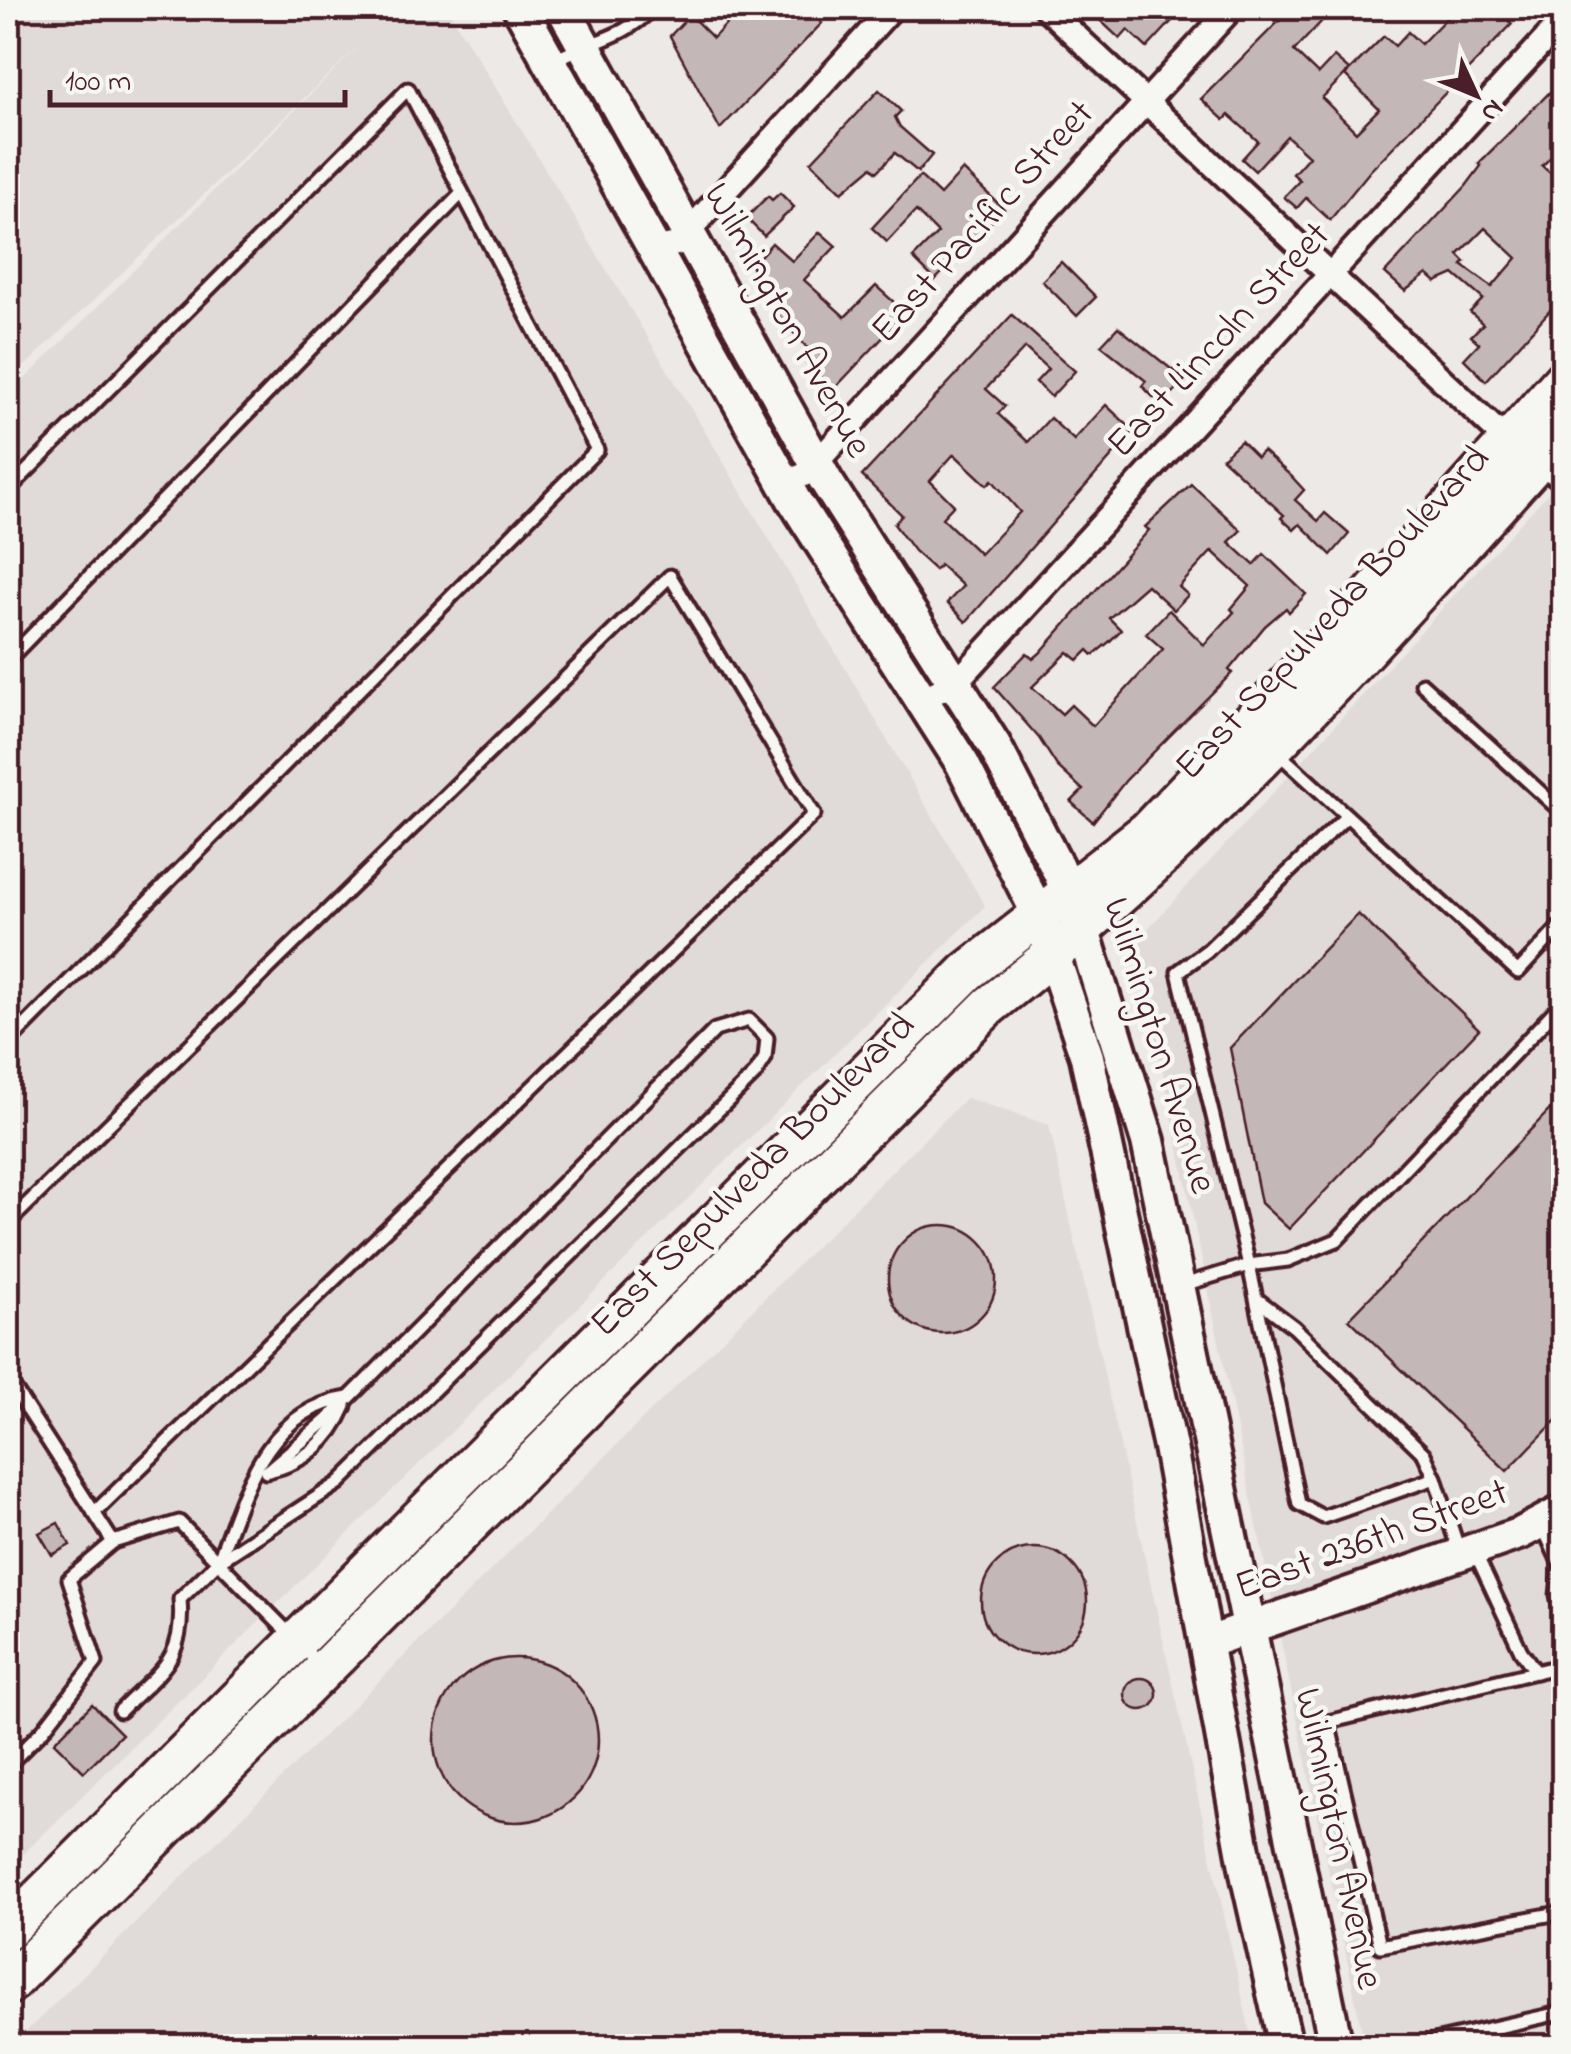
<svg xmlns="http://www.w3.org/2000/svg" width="1571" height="2054" viewBox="0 0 1571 2054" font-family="'Indie Flower',sans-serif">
  <rect width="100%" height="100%" fill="#ece9e6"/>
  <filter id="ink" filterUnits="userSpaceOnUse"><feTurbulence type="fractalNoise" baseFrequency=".01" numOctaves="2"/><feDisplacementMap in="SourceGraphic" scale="20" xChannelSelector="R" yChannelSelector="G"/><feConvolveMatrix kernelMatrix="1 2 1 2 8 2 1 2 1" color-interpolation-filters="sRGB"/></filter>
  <g filter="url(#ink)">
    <!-- built -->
    <g fill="#e0dad8">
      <polygon points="8,8 447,8 718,453 985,906 8,1869 8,396 366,39 8,382"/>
      <polygon points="1563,477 1563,2046 1365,2046 1136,942"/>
      <polygon points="966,1098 1049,1125 1253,2046 12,2046"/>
    </g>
    <!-- building -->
    <g fill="#c4b7b7" stroke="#4a1f2b" stroke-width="2.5" fill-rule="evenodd">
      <polygon points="742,8 806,8 822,23 720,129 670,36 690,15 713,38"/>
      <polygon points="1087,8 1184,8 1147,48 1128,30 1120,39"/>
      <polygon points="1292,8 1334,8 1294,51 1318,74 1334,57 1349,70 1322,98 1356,132 1379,109 1345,75 1384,36 1395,46 1408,32 1421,44 1456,8 1521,8 1509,21 1512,24 1370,171 1330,220 1306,198 1297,208 1284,197 1300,180 1293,174 1309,156 1287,136 1255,171 1242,159 1258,141 1229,115 1224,120 1201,99"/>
      <path d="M1564 78V144L1542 166 1564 185V295L1486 381 1464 359 1479 343 1471 336 1483 324 1470 312 1483 299 1454 274 1436 282 1427 274 1405 291 1385 273 1466 186 1481 166 1479 163ZM1485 228 1517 258 1492 287 1462 265 1465 262 1458 255Z"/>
      <polygon points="879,90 901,111 895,117 900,127 932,155 918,172 895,153 877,172 872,167 842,192 811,162"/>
      <polygon points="963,170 1004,209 935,280 913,258 938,233 916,211 887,242 872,228 920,176 940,195"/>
      <polygon points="780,193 794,207 764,236 746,218 768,196 772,200"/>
      <polygon points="820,232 836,246 804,280 845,317 876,286 906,313 834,389 803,360 811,352 772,309 770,298 776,291 751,266 772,243 792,261"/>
      <polygon points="1061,262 1096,297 1077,316 1042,281"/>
      <path d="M1012 315 1075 371 1051 397 1036 382 1048 369 1025 348 986 389 1005 406 998 414 1028 442 1050 418 1074 440 1106 405 1134 431 966 622 947 603 963 586 940 565 935 570 914 551 894 524 902 515 862 476ZM954 454 987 485 992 480 1020 512 980 554 942 518 954 505 930 481Z"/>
      <polygon points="1118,327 1185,380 1171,395 1165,398 1159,392 1154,398 1142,386 1146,381 1101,345"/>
      <polygon points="1241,441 1257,457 1263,451 1291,476 1304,490 1295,500 1318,521 1325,513 1349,534 1331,555 1300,524 1294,530 1281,518 1284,515 1222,458"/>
      <path d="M1191 484 1241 530 1229 542 1254 565 1264 554 1306 594 1289 612 1286 608 1265 626 1229 670 1232 673 1126 780 1093 822 1071 802 1083 790 1057 766 1039 738 994 687 1027 653 1033 659 1040 653 1149 530 1145 527ZM1212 551 1250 586 1231 609 1234 612 1204 645 1169 610 1146 634 1163 649 1093 726 1071 705 1062 714 1032 687 1068 652 1078 660 1088 650 1093 655 1109 642 1121 630 1109 618 1147 585 1174 610 1188 595 1179 587Z"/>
      <polygon points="1358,914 1479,1029 1289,1229 1261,1203 1230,1048"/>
      <polygon points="1564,1095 1564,1412 1507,1471 1349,1319"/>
      <circle cx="942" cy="1279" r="54"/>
      <polygon points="58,1523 70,1545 52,1555 39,1533"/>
      <circle cx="1034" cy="1601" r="53"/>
      <circle cx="516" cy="1740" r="82"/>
      <circle cx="1141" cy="1694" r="16"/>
      <polygon points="92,1704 122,1734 84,1772 54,1742"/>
    </g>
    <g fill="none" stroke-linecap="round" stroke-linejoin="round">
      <!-- service casing -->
      <g stroke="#4a1f2b" stroke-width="19">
        <g id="service">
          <path d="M555 60C593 40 623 39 653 8"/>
          <polyline points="1539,468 1564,486"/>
          <polyline points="8,490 408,89 597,450 8,1043"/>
          <polyline points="8,660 462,193"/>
          <polyline points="1422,684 1564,814"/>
          <polyline points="1276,751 1518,972 1564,922"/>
          <polyline points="8,1223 670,576 814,814 94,1513"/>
          <polyline points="1180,1286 1249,1265 1178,972 1208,950 1347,816"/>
          <polyline points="1258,1300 1294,1327 1424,1454 1435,1478 1323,1517 1299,1504 1249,1265 1288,1260 1337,1240 1564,1001"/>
          <polyline points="8,1379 113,1542 179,1522 321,1666"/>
          <path d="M268 1471C305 1463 330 1441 345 1406"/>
          <polyline points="1435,1478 1460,1554"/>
          <polyline points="1541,1523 1564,1573"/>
          <polyline points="1474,1550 1521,1651 1536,1672"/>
          <path d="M218 1562C244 1493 265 1410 348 1398"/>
          <polyline points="1560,1571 1557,1595 1564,1623"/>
          <polyline points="1564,1665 1328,1722 1380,1946 1564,1912"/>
          <polyline points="1560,1666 1564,1648"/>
          <path d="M120 1711C161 1670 185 1660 180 1599L218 1562 339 1483 755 1074 765 1058 767 1038 749 1020 715 1030 327 1420 266 1472"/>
          <polyline points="8,1765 43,1730 96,1662 69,1579 113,1542"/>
          <polyline points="1412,2046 1564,2012"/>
        </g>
      </g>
      <!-- minor casing -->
      <g stroke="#4a1f2b" stroke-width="30">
        <g id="minor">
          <polyline points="1046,8 1516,449"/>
          <polyline points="653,249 677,244 892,8"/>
          <polyline points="786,482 806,474 1232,8"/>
          <polyline points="922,699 957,682 1564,19"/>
        </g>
      </g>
      <!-- tertiary casing -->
      <g stroke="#4a1f2b" stroke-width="38">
        <polyline id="tertiary" points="1206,1643 1521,1533 1564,1510"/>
      </g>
      <!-- secondary casing -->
      <g stroke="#4a1f2b" stroke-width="40">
        <g id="secondary">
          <polyline points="520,8 794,500 962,763 1040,917 1087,1057 1170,1447 1248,1878 1286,2046"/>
          <polyline points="563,8 826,481 994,745 1060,873 1083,931 1148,1141 1336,2046"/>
        </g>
      </g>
      <!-- primary casing -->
      <g stroke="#4a1f2b" stroke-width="45">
        <g id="primary">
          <polyline points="8,1929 967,972 1147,831 1354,614 1564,379"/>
          <path d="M8 1985 989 1006C1205 836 1380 635 1564 432"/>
        </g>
      </g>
      <!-- service -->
      <use href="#service" stroke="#f6f6f2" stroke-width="11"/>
      <!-- minor -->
      <use href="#minor" stroke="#f6f6f2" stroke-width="22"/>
      <!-- tertiary -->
      <use href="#tertiary" stroke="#f6f6f2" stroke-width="30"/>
      <!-- secondary -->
      <use href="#secondary" stroke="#f6f6f2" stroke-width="32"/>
      <!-- primary -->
      <use href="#primary" stroke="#f6f6f2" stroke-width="38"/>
    </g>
  </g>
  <g text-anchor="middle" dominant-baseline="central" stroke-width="9" stroke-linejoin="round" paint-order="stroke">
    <!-- street labels -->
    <g font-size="40" fill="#4a1f2b" stroke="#f6f6f2">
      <text transform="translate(984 223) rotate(-48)">East Pacific Street</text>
      <text transform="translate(786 321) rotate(61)">Wilmington Avenue</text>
      <text transform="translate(1220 341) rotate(-47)">East Lincoln Street</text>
      <text transform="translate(1334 614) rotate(-47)">East Sepulveda Boulevard</text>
      <text transform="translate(1158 1046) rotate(73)">Wilmington Avenue</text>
      <text transform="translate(754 1176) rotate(-45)">East Sepulveda Boulevard</text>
      <text transform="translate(1372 1541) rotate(-20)">East 236th Street</text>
      <text transform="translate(1337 1839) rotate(78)">Wilmington Avenue</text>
    </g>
  </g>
  <!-- margin -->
  <rect width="1571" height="2054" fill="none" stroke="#f6f6f2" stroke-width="40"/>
  <rect x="20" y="20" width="1531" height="2014" fill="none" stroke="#4a1f2b" stroke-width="4" filter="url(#ink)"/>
  <!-- north arrow -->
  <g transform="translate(1476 95) rotate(134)" stroke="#f6f6f2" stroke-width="8" paint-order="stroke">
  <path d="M0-8L18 38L0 25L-18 38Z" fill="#4a1f2b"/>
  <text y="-15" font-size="28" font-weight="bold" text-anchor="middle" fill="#4a1f2b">N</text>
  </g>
  <!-- scale -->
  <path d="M50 90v15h295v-15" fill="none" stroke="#4a1f2b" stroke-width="5"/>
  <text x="65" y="90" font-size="30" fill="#4a1f2b" stroke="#f6f6f2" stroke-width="8" paint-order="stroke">100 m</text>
</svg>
